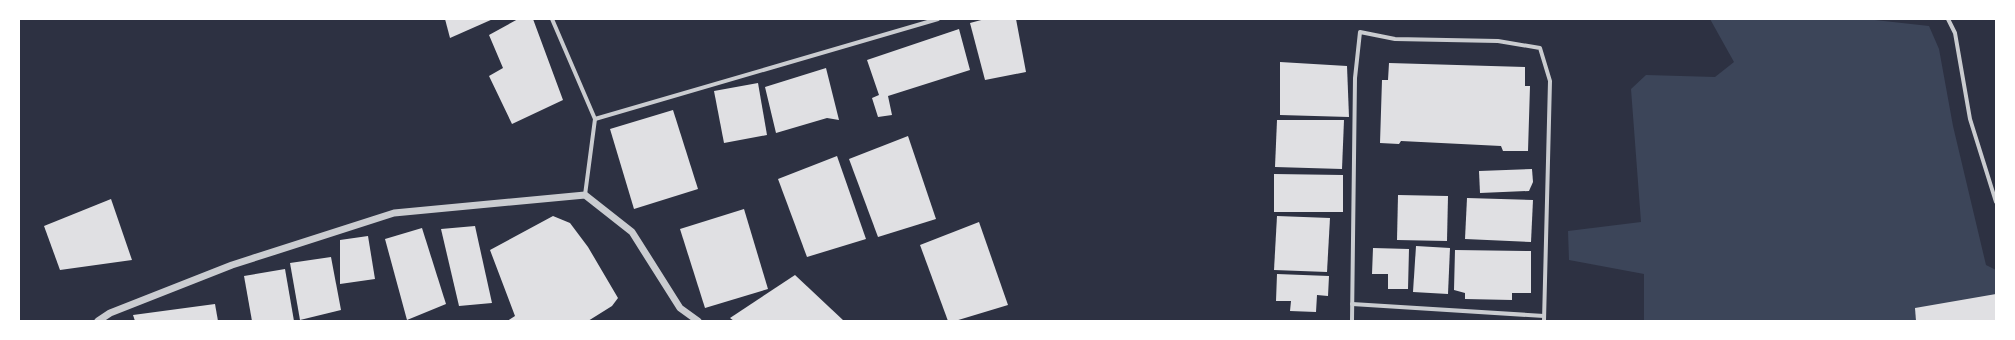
<svg xmlns="http://www.w3.org/2000/svg" width="2015" height="340" viewBox="0 0 2015 340" font-family="'Source Sans 3',sans-serif">
  <rect width="100%" height="100%" fill="#2d3142"/>
  <!-- green -->
  <polygon fill="#3c4559" points="1710,19 1866,19 1929,26 1939,49 1953,126 1986,265 1996,270 1996,321 1644,321 1644,274 1569,260 1568,231 1641,222 1631,89 1646,75 1715,77 1734,62"/>
  <!-- building -->
  <g fill="#e0e0e3">
    <polygon points="445,19 493,19 450,38"/>
    <polygon points="518,19 533,19 563,100 512,124 489,76 503,68 489,35"/>
    <polygon points="985,19 1016,19 1026,72 985,80 970,23"/>
    <polygon points="959,29 970,70 888,96 892,115 878,117 872,98 879,95 867,60"/>
    <polygon points="1280,62 1347,66 1349,117 1280,115"/>
    <polygon points="1389,63 1525,67 1525,86 1530,86 1528,151 1503,151 1501,146 1401,141 1399,144 1380,143 1382,80 1388,80"/>
    <polygon points="826,68 839,120 827,118 776,133 765,87"/>
    <polygon points="758,83 767,135 724,143 714,91"/>
    <polygon points="673,110 698,189 634,209 610,129"/>
    <polygon points="1277,120 1344,120 1342,169 1275,167"/>
    <polygon points="908,136 936,219 878,237 849,159"/>
    <polygon points="837,156 866,239 807,257 778,179"/>
    <polygon points="1532,169 1533,182 1529,191 1480,193 1479,171"/>
    <polygon points="1274,174 1343,175 1343,212 1274,212"/>
    <polygon points="1398,195 1448,196 1447,241 1397,240"/>
    <polygon points="1467,198 1533,200 1531,242 1465,239"/>
    <polygon points="111,199 132,260 60,270 44,226"/>
    <polygon points="744,209 768,289 705,308 680,229"/>
    <polygon points="553,216 570,223 588,247 618,298 612,306 588,321 507,321 515,316 490,250"/>
    <polygon points="1277,216 1330,218 1327,272 1274,270"/>
    <polygon points="979,222 1008,305 955,321 948,321 920,245"/>
    <polygon points="475,226 492,303 459,306 441,229"/>
    <polygon points="422,228 446,304 407,320 385,239"/>
    <polygon points="368,236 375,279 340,284 340,240"/>
    <polygon points="1416,246 1450,248 1448,294 1413,292"/>
    <polygon points="1373,248 1409,249 1408,289 1388,289 1388,274 1372,274"/>
    <polygon points="1455,250 1531,251 1531,293 1512,293 1512,300 1465,299 1465,293 1454,290"/>
    <polygon points="331,257 341,310 300,320 290,263"/>
    <polygon points="285,269 294,321 252,321 244,276"/>
    <polygon points="1277,274 1329,276 1328,296 1317,295 1316,312 1290,311 1291,301 1276,301"/>
    <polygon points="795,275 844,321 734,321 730,318"/>
    <polygon points="1996,294 1996,321 1916,321 1915,308"/>
    <polygon points="215,304 218,321 135,321 133,315"/>
  </g>
  <g fill="none" stroke-linecap="round" stroke-linejoin="round">
    <!-- minor -->
    <g stroke="#caccd0" stroke-width="4">
      <polyline points="552,19 595,119 585,195"/>
      <polyline points="1948,19 1955,33 1970,119 1996,202"/>
      <polyline points="595,119 938,19"/>
      <polyline points="1352,304 1544,316"/>
      <polyline points="1352,321 1355,78 1360,32 1395,39 1498,41 1540,48 1550,81 1544,321"/>
    </g>
    <!-- tertiary -->
    <polyline stroke="#caccd0" stroke-width="7" points="98,321 110,313 232,265 394,213 585,195 632,232 680,308 698,321"/>
  </g>
  <!-- border -->
  <rect width="2015" height="340" fill="none" stroke="#ffffff" stroke-width="40"/>
</svg>
